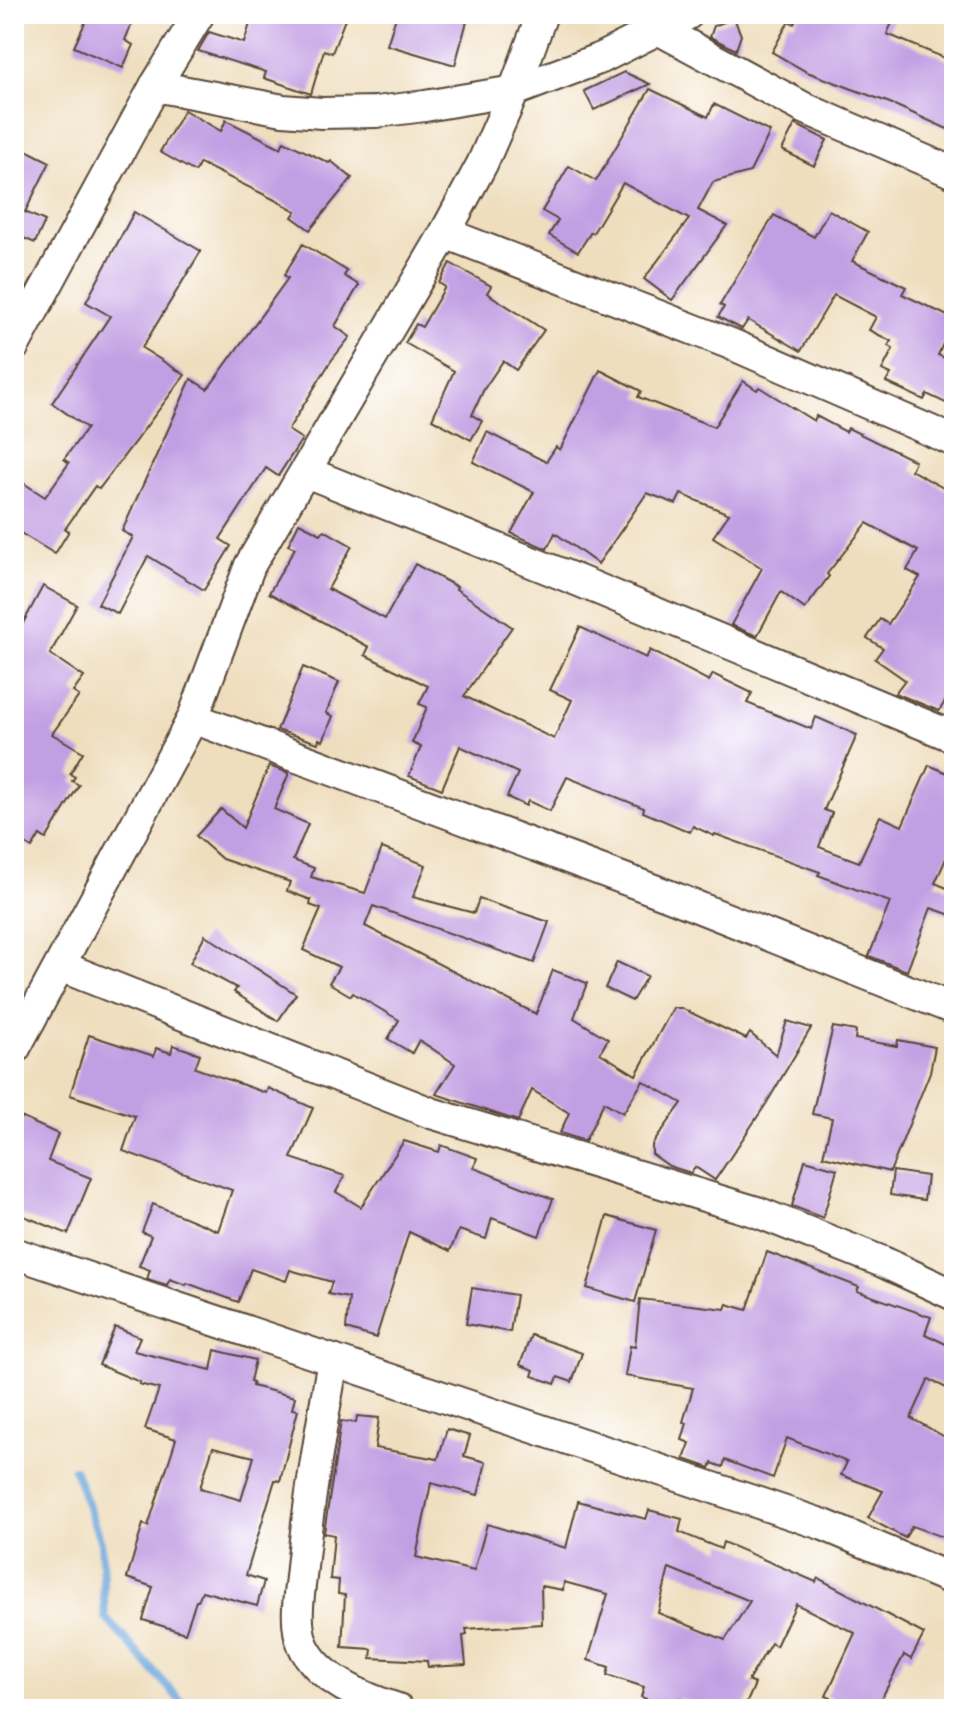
<svg xmlns="http://www.w3.org/2000/svg" width="968" height="1723" viewBox="0 0 968 1723" font-family="'IM FELL French Canon',serif">
  <rect width="100%" height="100%" fill="#fff"/>
  <filter id="ink" filterUnits="userSpaceOnUse"><feTurbulence type="fractalNoise" baseFrequency=".0125" numOctaves="2"/><feDisplacementMap in="SourceGraphic" scale="16" xChannelSelector="R" yChannelSelector="G"/><feConvolveMatrix kernelMatrix="1 2 1 2 8 2 1 2 1" color-interpolation-filters="sRGB"/></filter>
  <filter id="wash" filterUnits="userSpaceOnUse"><feTurbulence type="fractalNoise" baseFrequency=".006" numOctaves="4" result="noise"/><feDisplacementMap in="SourceGraphic" scale="32" xChannelSelector="R" yChannelSelector="G"/><feGaussianBlur stdDeviation="1.8" result="paint"/><feColorMatrix in="noise" values="0 0 0 0 0 0 0 0 0 0 0 0 0 0 0 0 0 1.4 0 .05"/><feComposite in="paint" operator="in"/></filter>
  <g filter="url(#wash)">
    <rect width="100%" height="100%" fill="#efdebe"/>
    <g fill="none" stroke-linecap="round" stroke-linejoin="round">
      <!-- stream -->
      <polyline stroke="#69a5da" stroke-width="8" points="74,1469 101,1542 105,1617 188,1709"/>
    </g>
    <g id="blocks">
      <!-- building -->
      <g fill="#c29fe3" fill-rule="evenodd">
        <polygon points="89,14 136,14 125,40 133,45 123,68 74,47"/>
        <polygon points="253,14 347,14 332,53 324,50 311,94 264,78 266,72 198,51 209,32 244,43"/>
        <polygon points="397,14 469,14 455,65 387,45"/>
        <polygon points="800,14 896,14 887,34 954,62 954,132 890,103 807,72 772,52 789,21 794,24"/>
        <polygon points="734,18 741,35 736,50 710,37 714,26"/>
        <polygon points="624,72 650,84 594,110 584,91"/>
        <polygon points="650,89 708,117 714,104 770,132 750,172 713,182 698,210 727,225 672,300 644,279 689,219 623,183 593,233 591,232 578,252 549,235 558,220 542,211 569,166 596,181"/>
        <polygon points="184,110 221,131 226,120 281,148 284,141 329,163 331,161 352,178 310,230 292,217 296,211 275,200 200,163 195,172 160,152"/>
        <polygon points="795,124 827,140 814,166 782,150"/>
        <polygon points="14,144 50,162 25,212 45,221 35,243 14,234"/>
        <polygon points="829,210 868,232 852,261 906,287 902,294 954,319 938,355 954,362 954,407 927,394 924,400 886,382 891,374 882,370 893,349 888,346 891,341 869,330 876,317 834,295 801,351 748,320 742,329 718,317 724,307 720,305 774,215 814,237"/>
        <polygon points="134,212 201,251 142,348 185,375 99,489 95,486 65,529 69,531 55,554 14,529 14,477 45,497 69,463 64,459 87,428 52,403 110,316 86,302"/>
        <polygon points="303,244 347,271 344,276 359,285 335,326 350,337 331,361 288,430 302,439 278,476 266,468 220,539 231,546 204,590 148,556 118,614 98,604 133,537 122,531 191,379 207,389 210,386 288,278 284,275"/>
        <polygon points="450,263 491,286 487,293 544,330 516,370 503,361 484,389 472,415 482,421 471,440 432,419 454,371 405,343 416,324 422,327 445,287 439,283"/>
        <polygon points="600,370 641,391 638,397 714,427 743,381 757,390 759,387 814,421 816,416 846,432 848,428 915,461 911,470 954,494 954,705 946,700 939,711 895,693 905,680 875,659 883,648 867,638 880,619 888,624 920,577 907,570 918,551 867,523 827,574 829,576 805,609 781,592 757,636 731,625 762,568 713,537 729,514 681,494 676,504 647,493 598,564 555,533 547,549 511,533 534,492 473,462 487,432 546,462 556,447 560,450"/>
        <polygon points="299,523 321,534 324,530 352,546 328,589 385,619 415,564 457,587 456,589 512,627 464,696 554,739 572,700 550,690 580,627 646,658 650,650 709,681 713,674 752,693 747,703 811,729 816,717 857,735 824,810 832,813 819,847 859,862 880,816 902,826 929,765 954,776 954,841 935,883 954,891 954,916 931,908 907,971 869,956 890,902 818,875 820,872 715,834 714,836 693,826 690,832 643,812 644,808 567,777 550,811 528,801 526,806 507,797 518,773 460,746 442,789 409,776 421,747 412,743 427,707 419,704 428,686 365,655 369,647 269,593 295,548 288,545"/>
        <polygon points="43,586 77,605 50,654 84,677 73,692 79,696 52,734 83,752 70,774 75,777 72,781 79,785 46,839 40,835 32,848 14,837 14,640"/>
        <polygon points="303,667 339,682 326,713 333,716 323,741 319,739 318,743 277,730"/>
        <polygon points="269,766 289,773 274,809 308,824 293,860 314,868 311,877 365,893 382,848 426,865 413,897 474,913 479,899 549,922 534,963 373,906 365,926 536,1014 553,970 587,983 574,1018 608,1039 600,1053 636,1075 673,1008 681,1008 746,1039 750,1033 776,1055 787,1021 811,1028 766,1104 715,1180 695,1167 691,1173 669,1166 652,1154 652,1145 682,1103 643,1081 623,1113 604,1102 585,1141 560,1133 569,1113 532,1090 518,1121 436,1094 455,1064 419,1040 412,1053 388,1039 399,1020 353,993 351,996 329,983 339,967 303,950 321,909 310,905 311,900 287,891 290,882 222,859 196,836 221,809 243,828"/>
        <polygon points="205,935 296,994 278,1021 234,992 237,988 190,963"/>
        <polygon points="617,962 647,976 632,1001 605,988"/>
        <polygon points="833,1027 856,1031 855,1039 897,1046 898,1040 935,1047 930,1072 890,1172 823,1156 832,1118 812,1114"/>
        <polygon points="89,1035 154,1056 156,1048 171,1053 173,1045 200,1054 195,1068 266,1093 268,1088 313,1108 291,1158 345,1176 336,1192 361,1207 404,1141 439,1152 441,1145 477,1158 474,1168 553,1199 539,1236 492,1218 486,1239 459,1230 450,1251 409,1232 376,1338 346,1329 349,1298 328,1294 332,1282 290,1270 286,1281 251,1269 238,1302 187,1283 186,1285 170,1279 167,1285 147,1279 150,1270 139,1266 151,1236 142,1232 153,1204 218,1231 232,1190 123,1151 135,1116 70,1095"/>
        <polygon points="14,1114 58,1134 48,1161 91,1178 68,1234 14,1212"/>
        <polygon points="805,1160 837,1169 823,1218 792,1206"/>
        <polygon points="893,1171 927,1176 924,1200 890,1195"/>
        <polygon points="607,1216 656,1230 635,1302 587,1288"/>
        <polygon points="767,1252 859,1287 857,1291 931,1317 925,1334 954,1348 954,1392 929,1379 911,1418 954,1442 954,1541 912,1526 905,1538 868,1518 883,1491 841,1475 847,1462 787,1438 773,1478 725,1460 723,1467 712,1463 710,1468 684,1459 690,1443 682,1440 687,1423 683,1422 693,1388 625,1376 630,1346 635,1347 640,1299 725,1309 727,1304 747,1310"/>
        <polygon points="472,1288 516,1295 510,1332 466,1324"/>
        <path d="M115 1327 140 1337 134 1351 211 1370 215 1350 255 1360 250 1381 253 1382 252 1386 295 1397 292 1409 298 1410 280 1481 275 1480 246 1575 264 1581 257 1606 202 1591 198 1601H196L185 1633 143 1620 153 1587 127 1578 143 1524 148 1526 176 1439 145 1429 159 1389 139 1384 140 1382 99 1365ZM213 1447 254 1457 241 1500 200 1488Z"/>
        <polygon points="531,1335 582,1353 572,1382 558,1377 555,1384 532,1376 534,1370 520,1365"/>
        <path d="M357 1416 379 1418 375 1448 438 1459 447 1429 470 1436 464 1456 486 1462 478 1495 431 1483 416 1557 474 1571 487 1524 566 1548 578 1501 646 1519 649 1510 682 1519 679 1532 721 1549 723 1542 816 1582 818 1578 924 1634 911 1659 904 1655 876 1709H855L826 1696 855 1633 796 1604 776 1646 771 1643 748 1681 755 1684 744 1709H704L680 1698 675 1709H673L641 1697 644 1687 607 1675 609 1667 588 1660 608 1594 564 1582 563 1590 541 1586 542 1624 466 1629 467 1635 463 1636 466 1665 428 1667 427 1661 371 1658 372 1649 342 1647 345 1595 338 1594 339 1580 330 1579 334 1535 324 1533 341 1421 356 1423ZM669 1568 750 1601 725 1640 658 1613Z"/>
      </g>
    </g>
  </g>
  <g filter="url(#ink)">
    <use href="#blocks" fill-opacity="0" stroke="#564536" stroke-width="2"/>
    <g fill="none" stroke-linecap="round" stroke-linejoin="round">
      <!-- street casing -->
      <g stroke="#564536" stroke-width="34">
        <g id="street">
          <polyline points="660,30 804,108 954,173"/>
          <polyline points="155,86 283,110 322,113 376,112 425,106 514,91 601,58 688,14"/>
          <polyline points="445,233 731,344 954,441"/>
          <polyline points="14,346 155,86 199,14"/>
          <polyline points="306,472 579,581 954,737"/>
          <polyline points="193,718 670,896 954,1009"/>
          <polyline points="60,966 431,1113 757,1212 883,1262 954,1295"/>
          <polyline points="14,1050 193,718 250,565 445,233 482,164 514,91 542,14"/>
          <polyline points="14,1253 824,1525 954,1580"/>
          <path d="M333 1360C321 1429 309 1497 302 1567 300 1592 293 1621 303 1645 318 1679 365 1699 398 1709"/>
        </g>
      </g>
      <!-- street -->
      <use href="#street" stroke="#fff" stroke-width="30"/>
    </g>
  </g>
  <!-- margin -->
  <rect width="968" height="1723" fill="none" stroke="#fff" stroke-width="48"/>
</svg>
